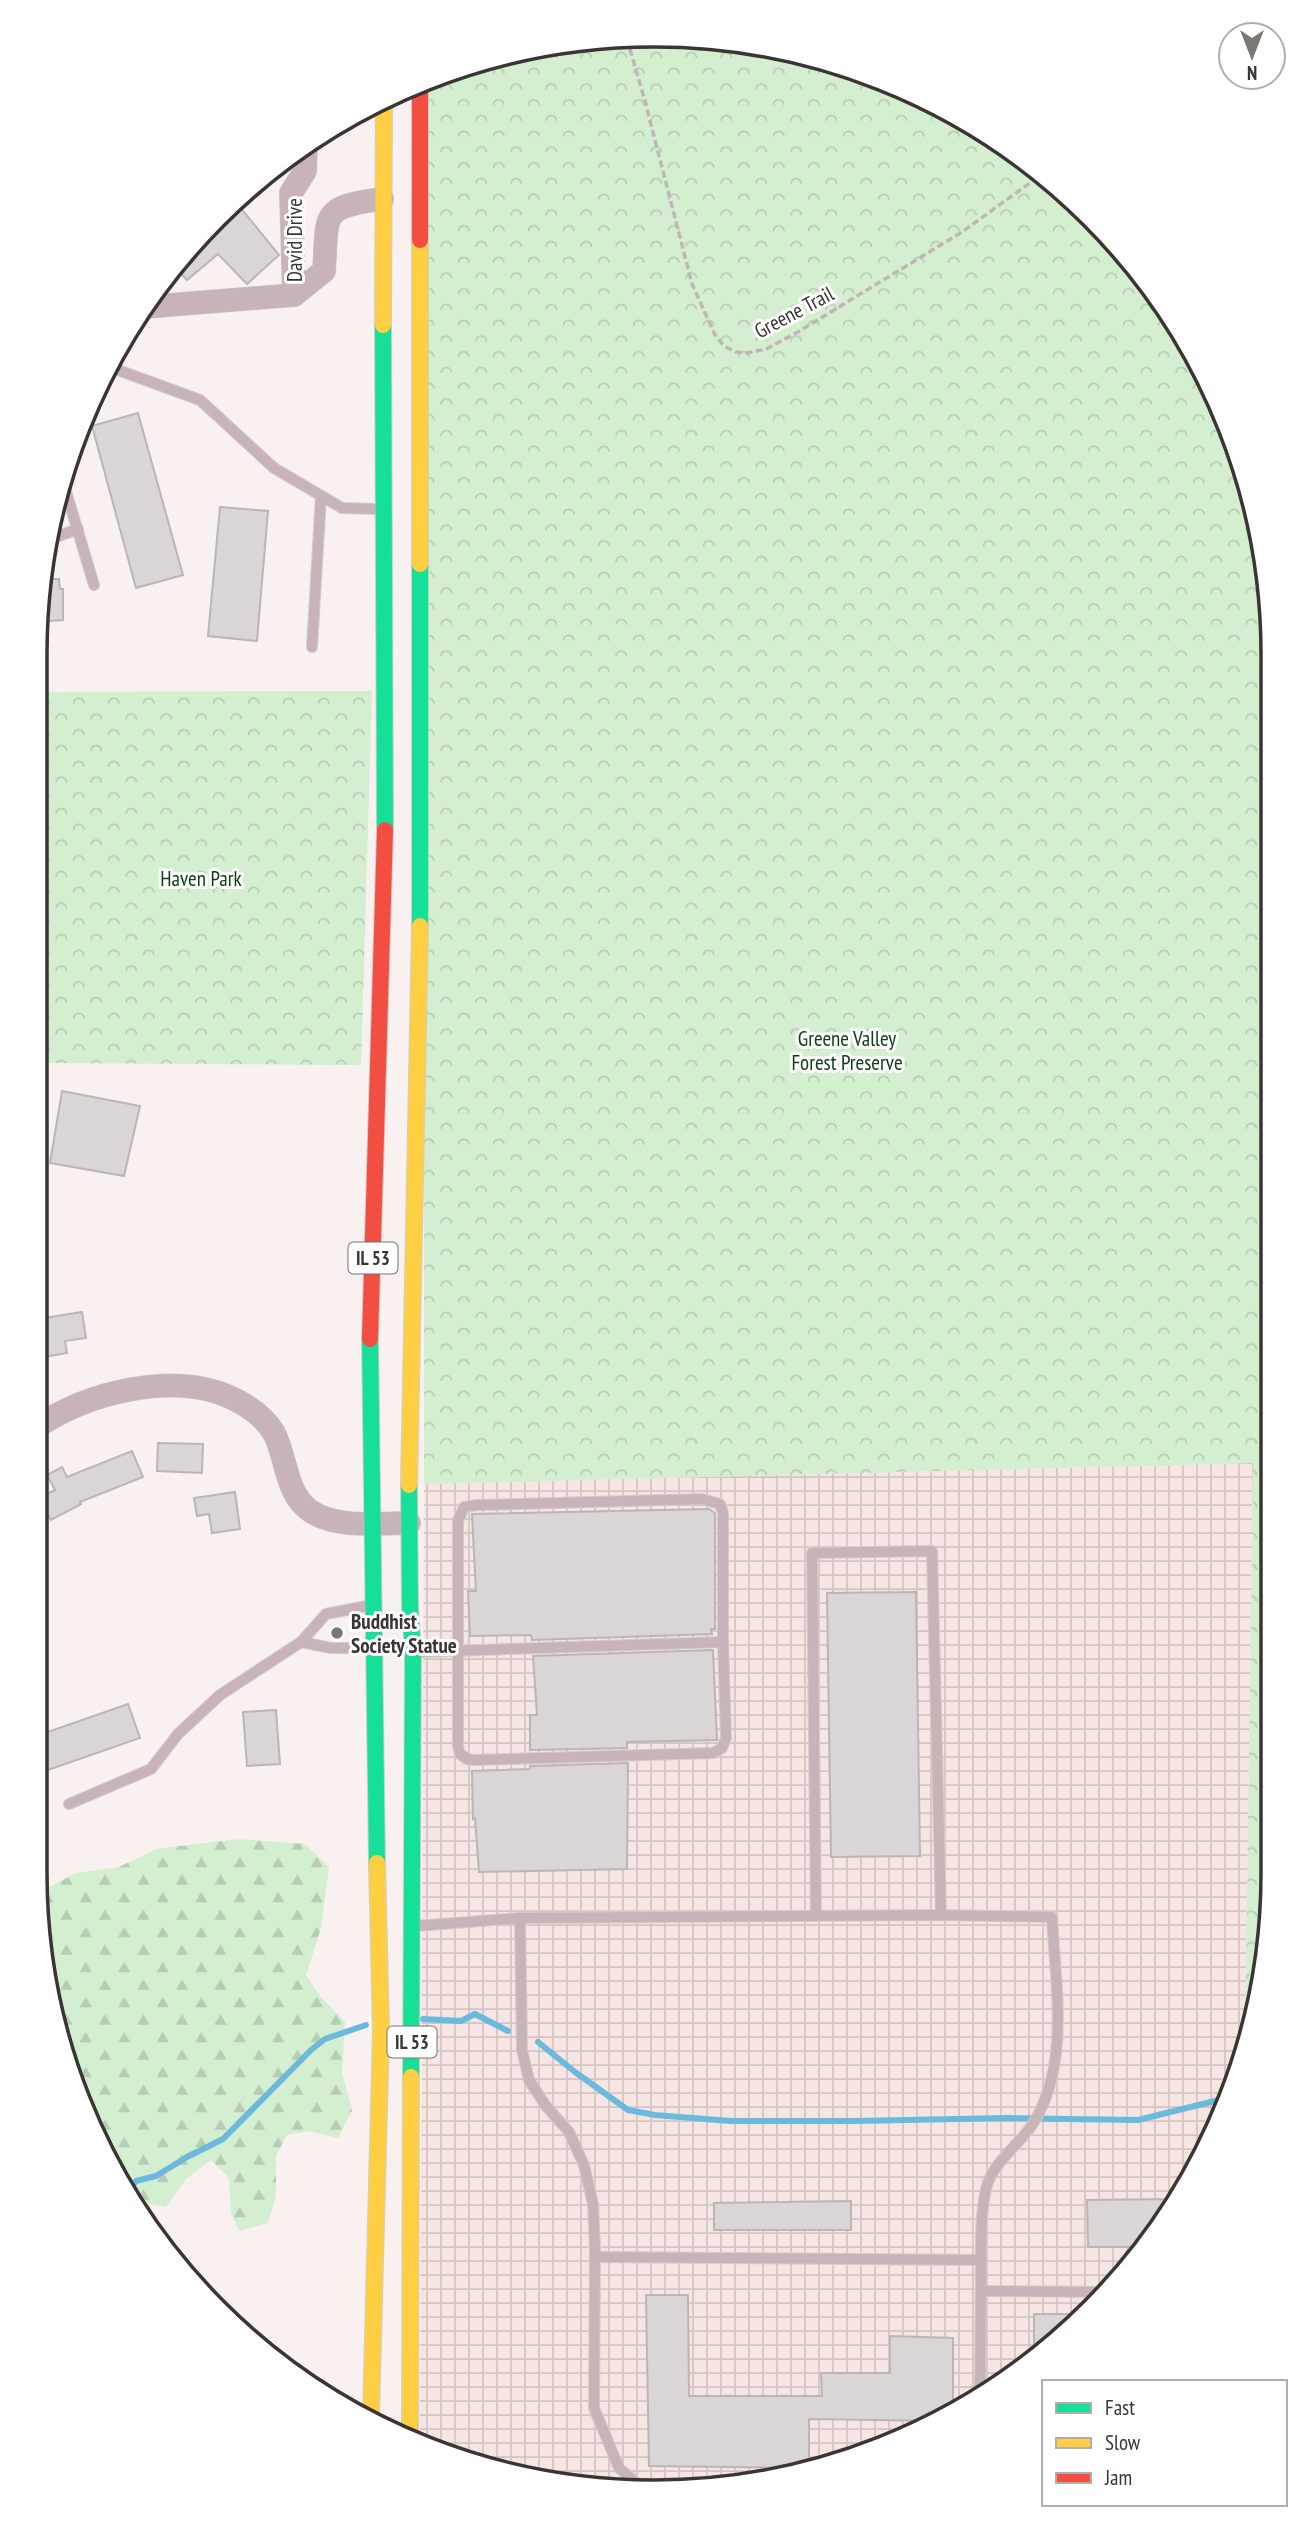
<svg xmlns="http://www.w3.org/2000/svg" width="1308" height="2527" viewBox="0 0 1308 2527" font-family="'PT Sans Narrow',sans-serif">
  <defs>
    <pattern id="industrial-grid" width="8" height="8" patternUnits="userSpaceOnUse" patternTransform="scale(1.75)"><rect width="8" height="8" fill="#f6e5e2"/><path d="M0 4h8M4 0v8" fill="none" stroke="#d4c5c2"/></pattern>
    <pattern id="forest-firs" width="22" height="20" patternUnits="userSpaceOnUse" patternTransform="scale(1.75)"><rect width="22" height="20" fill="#d4eed0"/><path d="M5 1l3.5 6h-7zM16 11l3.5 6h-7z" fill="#b7cdb3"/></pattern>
    <pattern id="park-crowns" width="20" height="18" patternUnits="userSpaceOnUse" patternTransform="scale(1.75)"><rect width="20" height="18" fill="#d4eed0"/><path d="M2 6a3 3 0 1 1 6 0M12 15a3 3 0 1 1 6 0" fill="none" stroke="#b7cdb3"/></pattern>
  </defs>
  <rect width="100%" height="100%" fill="#f8f1ef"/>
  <!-- industrial -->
  <polygon fill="url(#industrial-grid)" points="1253,1463 1245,2051 1209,2147 1091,2311 927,2428 815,2471 695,2491 494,2471 420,2437 424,1484"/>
  <!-- forest -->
  <polygon fill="url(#forest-firs)" points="239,1839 305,1844 329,1867 321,1928 306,1975 320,1996 345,2022 342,2072 352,2111 338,2138 308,2131 287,2135 276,2156 276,2196 268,2223 239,2231 231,2213 229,2178 211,2160 186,2179 166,2207 146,2203 144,2214 68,2072 40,1902 49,1887 76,1873 119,1867 156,1849"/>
  <!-- park -->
  <g fill="url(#park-crowns)">
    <polygon points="695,36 815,56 928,99 1062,188 1145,277 1226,417 1268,573 1272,1913 1252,2033 1245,2051 1253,1463 424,1484 425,81 455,68 574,40"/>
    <polygon points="372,691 361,1065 36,1063 36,692"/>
  </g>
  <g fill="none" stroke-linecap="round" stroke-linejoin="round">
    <!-- stream -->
    <g stroke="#6bbadd" stroke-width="6">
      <polyline points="475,2014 508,2031"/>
      <polyline points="423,2019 461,2021 475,2014"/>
      <polyline points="538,2042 575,2072 628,2110 655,2115 731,2121 855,2121 1006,2118 1138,2120 1227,2098"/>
      <polyline points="130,2189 136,2181 156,2176 187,2157 223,2139 311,2050 325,2039 366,2025"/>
    </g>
  </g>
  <!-- building -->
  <g fill="#dbd6d6" stroke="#bab6b6" stroke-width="2">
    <polygon points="235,201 279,255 247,284 218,254 187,280 174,266"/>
    <polygon points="138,413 183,575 136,588 92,426"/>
    <polygon points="220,507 268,511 257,641 208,636"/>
    <polygon points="42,579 59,579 60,589 63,589 63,620 37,622"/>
    <polygon points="62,1091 140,1106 124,1176 50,1163"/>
    <polygon points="82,1312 86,1338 65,1341 67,1353 44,1357 38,1319"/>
    <polygon points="158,1443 203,1444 202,1473 157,1471"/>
    <polygon points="132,1451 143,1477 80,1502 81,1504 51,1520 39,1498 55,1490 47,1475 62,1467 67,1477"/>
    <polygon points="235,1492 240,1529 212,1533 209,1514 197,1516 194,1498"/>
    <polygon points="709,1509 715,1513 715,1629 711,1629 712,1634 532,1640 531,1635 470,1636 468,1591 476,1591 472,1514"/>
    <polygon points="916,1592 920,1856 831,1857 827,1593"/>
    <polygon points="713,1650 717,1740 627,1742 627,1748 530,1750 530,1715 537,1715 533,1656"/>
    <polygon points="128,1704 140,1738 48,1770 36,1736"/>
    <polygon points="276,1710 280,1764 247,1766 243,1712"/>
    <polygon points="628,1763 627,1869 479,1872 475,1818 473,1819 472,1771 530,1769 530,1766"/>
    <polygon points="1172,2199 1137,2247 1088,2247 1087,2200"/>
    <polygon points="851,2201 851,2230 714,2230 714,2203"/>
    <polygon points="646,2295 688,2295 689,2396 822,2396 821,2373 890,2373 890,2336 953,2338 953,2410 938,2421 809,2419 809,2468 649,2466"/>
    <polygon points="1034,2314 1087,2314 1034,2352"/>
  </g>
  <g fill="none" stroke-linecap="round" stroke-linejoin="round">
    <!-- lane casing -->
    <g stroke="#d1ccca" stroke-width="12">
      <g id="lane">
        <polyline points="107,366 200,400 274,468 342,508 379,509"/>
        <polyline points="62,478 94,585"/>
        <polyline points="48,540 78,529"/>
        <polyline points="312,647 321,496"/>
        <polyline points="367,1606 326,1614 301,1642 331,1648 370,1648"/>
        <path d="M419 1652C520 1649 621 1645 723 1642L726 1738 722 1748 713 1753 474 1760 467 1759 460 1754 458 1746V1521L464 1507 478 1505 702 1499 720 1504 723 1513V1642"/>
        <polyline points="69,1804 151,1769 178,1734 220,1695 301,1642"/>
        <polyline points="816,1916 812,1553 932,1551 941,1915"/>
        <polyline points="520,1918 522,2050 529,2080 546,2106 569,2132 584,2165 593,2204 595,2249 594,2408 619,2468 639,2485"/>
        <path d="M416 1926 520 1918 941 1915 1052 1917C1055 1983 1071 2066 1032 2125 1018 2146 992 2163 986 2189 980 2217 981 2245 981 2274 981 2313 980 2352 980 2391"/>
        <polyline points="595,2257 981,2260"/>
        <polyline points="981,2291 1105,2292"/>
      </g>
    </g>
    <!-- street casing -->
    <g stroke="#d1ccca" stroke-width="24">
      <g id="street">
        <polyline points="294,295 291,193 305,171 306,146"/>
        <path d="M144 307 294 295 324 271C328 214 319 207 382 199"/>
        <path d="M35 1428C88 1392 175 1370 234 1399 250 1407 265 1418 274 1433 287 1458 285 1492 309 1510 335 1529 379 1523 409 1523"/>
      </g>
    </g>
    <!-- fast casing -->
    <g stroke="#d1ccca" stroke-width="18">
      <g id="fast">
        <polyline points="383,325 385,830"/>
        <polyline points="420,926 420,564"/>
        <polyline points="370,1339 377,1863"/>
        <polyline points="409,1485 410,1607 413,1652 411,2077"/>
      </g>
    </g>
    <!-- slow casing -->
    <g stroke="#d1ccca" stroke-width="18">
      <g id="slow">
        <polyline points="420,240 420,564"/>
        <polyline points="383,325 384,100"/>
        <polyline points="409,1485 420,926"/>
        <polyline points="371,2415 381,2031 377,1863"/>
        <polyline points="410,2433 411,2077"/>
      </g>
    </g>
    <!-- jam casing -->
    <g stroke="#d1ccca" stroke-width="18">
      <g id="jam">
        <polyline points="420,84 420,240"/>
        <polyline points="370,1339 385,830"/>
      </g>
    </g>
    <!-- path -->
    <polyline stroke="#c1b5b7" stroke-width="3.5" stroke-dasharray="7 3.5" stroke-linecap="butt" points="627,39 645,101 692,284 715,335 724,346 736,352 747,353 766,349 798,332 962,232 1041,175"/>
    <!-- lane -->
    <use href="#lane" stroke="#c8b3b8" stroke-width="10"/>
    <!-- street -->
    <use href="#street" stroke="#c8b3b8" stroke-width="23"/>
    <!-- fast -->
    <use href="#fast" stroke="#16e098" stroke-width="16"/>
    <!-- slow -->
    <use href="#slow" stroke="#ffcf43" stroke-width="16"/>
    <!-- jam -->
    <use href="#jam" stroke="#f24e42" stroke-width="16"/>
  </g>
  <!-- markers -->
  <circle fill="#7c7775" stroke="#fff" stroke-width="2.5" cx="337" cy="1633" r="7"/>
  <g text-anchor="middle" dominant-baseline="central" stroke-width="6" stroke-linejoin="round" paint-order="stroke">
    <!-- shield labels -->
    <g fill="#fff" stroke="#757270" stroke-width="2">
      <rect x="348.5" y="1242.5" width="49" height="31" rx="5"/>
      <rect x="387.5" y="2026.5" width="49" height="31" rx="5"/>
    </g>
    <g font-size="19" font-weight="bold" fill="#3a3533">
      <text x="373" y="1258">IL 53</text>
      <text x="412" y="2042">IL 53</text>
    </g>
    <!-- street labels -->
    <g font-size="21" fill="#3a3533" stroke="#fff">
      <text transform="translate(294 240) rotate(-90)">David Drive</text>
      <text transform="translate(794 312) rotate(-28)">Greene Trail</text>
    </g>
    <!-- park labels -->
    <g font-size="21" fill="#0b4012" stroke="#fff">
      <text x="201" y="878">Haven Park</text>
      <text x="847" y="1038">Greene Valley<tspan x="847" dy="24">Forest Preserve</tspan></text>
    </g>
    <!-- poi labels -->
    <g font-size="21" font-weight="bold" fill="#3a3533" stroke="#fff" text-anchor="start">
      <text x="351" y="1621">Buddhist<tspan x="351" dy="24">Society Statue</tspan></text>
    </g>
  </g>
  <!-- crop -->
  <path d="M0 0H1308V2527H0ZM654 47H654A607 607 0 0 1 1261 654V1873A607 607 0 0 1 654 2480H654A607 607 0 0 1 47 1873V654A607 607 0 0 1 654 47Z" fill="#fff" fill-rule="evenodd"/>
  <path fill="none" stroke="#3a3533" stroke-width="3.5" d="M654 47H654A607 607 0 0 1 1261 654V1873A607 607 0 0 1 654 2480H654A607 607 0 0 1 47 1873V654A607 607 0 0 1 654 47Z"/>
  <!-- legend -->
  <rect x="1042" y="2380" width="245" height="126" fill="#ffffff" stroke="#b0aead" stroke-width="2"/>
  <rect x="1056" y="2403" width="35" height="10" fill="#16e098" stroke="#b0aead" stroke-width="2"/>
  <text x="1105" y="2415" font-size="21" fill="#3a3533">Fast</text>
  <rect x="1056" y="2438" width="35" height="10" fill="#ffcf43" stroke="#b0aead" stroke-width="2"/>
  <text x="1105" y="2450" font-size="21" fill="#3a3533">Slow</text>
  <rect x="1056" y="2473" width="35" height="10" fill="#f24e42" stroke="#b0aead" stroke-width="2"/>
  <text x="1105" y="2485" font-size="21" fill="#3a3533">Jam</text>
  <!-- north arrow -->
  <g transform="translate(1252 56) rotate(180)"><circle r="33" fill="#ffffff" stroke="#b0aead" stroke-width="2"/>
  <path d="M0-5L12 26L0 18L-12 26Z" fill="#7c7775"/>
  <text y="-10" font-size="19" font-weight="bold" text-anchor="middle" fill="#3a3533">N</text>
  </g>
</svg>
